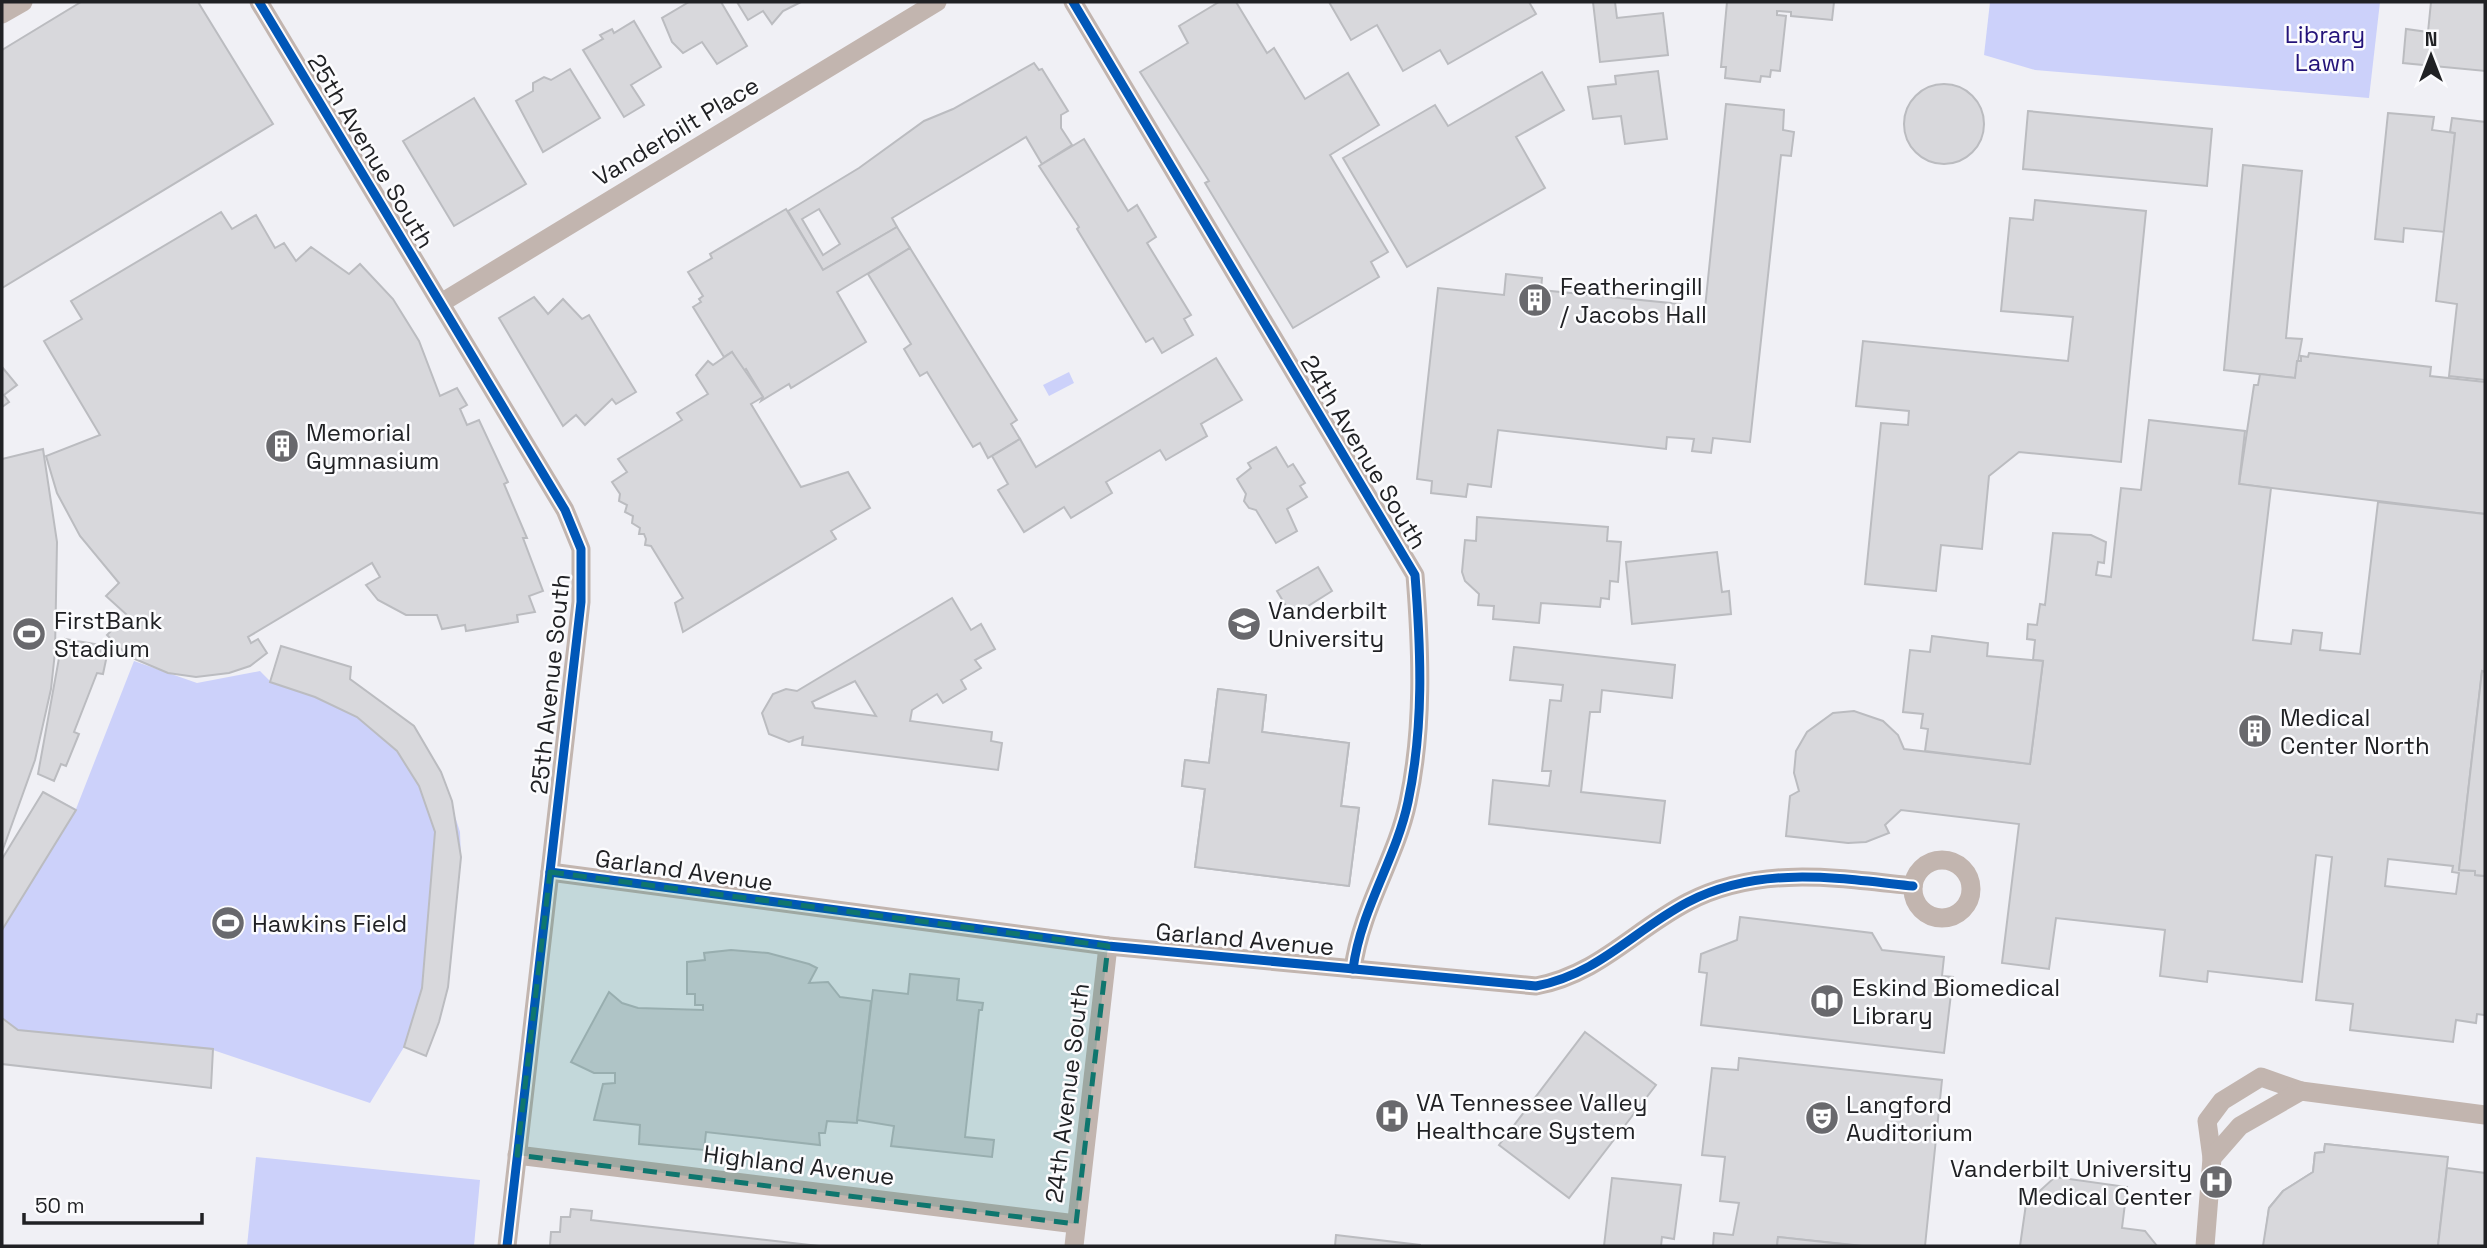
<svg xmlns="http://www.w3.org/2000/svg" width="2487" height="1248" viewBox="0 0 2487 1248" font-family="'Space Grotesk',sans-serif">
  <rect width="100%" height="100%" fill="#f0f0f5"/>
  <!-- green -->
  <g fill="#ccd1fa">
    <polygon points="1990,2 2380,2 2369,98 2035,70 1984,55"/>
    <polygon points="1069,372 1074,383 1049,396 1043,385"/>
    <polygon points="281,646 351,667 350,679 414,726 441,772 460,832 461,857 448,987 439,1022 426,1056 404,1047 370,1103 213,1050 211,1088 2,1064 2,859 43,792 76,809 134,661 197,683 260,671 270,681"/>
    <polygon points="256,1157 480,1180 474,1246 247,1246"/>
  </g>
  <!-- building -->
  <g fill="#d8d8dc" stroke="#bbbcc0" stroke-width="2" fill-rule="evenodd">
    <polygon points="81,2 198,2 273,124 2,288 2,50"/>
    <polygon points="689,2 721,2 747,46 717,64 702,42 683,53 672,42 662,18"/>
    <polygon points="737,2 801,2 783,11 772,24 763,11 748,20"/>
    <polygon points="1219,2 1236,2 1267,53 1274,48 1305,99 1348,73 1379,125 1330,155 1388,252 1371,262 1379,277 1293,328 1205,183 1209,181 1140,72 1188,43 1179,26"/>
    <polygon points="1329,2 1529,2 1536,14 1448,64 1440,50 1403,71 1377,25 1351,40"/>
    <polygon points="1593,2 1615,2 1617,18 1663,13 1668,55 1600,62"/>
    <polygon points="1727,2 1834,2 1832,20 1791,16 1791,12 1777,11 1777,15 1786,16 1780,71 1771,70 1770,77 1761,76 1760,82 1725,78 1726,67 1721,67"/>
    <polygon points="2431,2 2485,2 2485,71 2403,63 2406,29 2428,32"/>
    <polygon points="634,21 661,67 631,85 644,105 624,117 583,50 603,39 600,35 612,29 614,33"/>
    <path d="M1034 63 1039 70 1042 69 1068 111 1061 115V128L1072 145 1042 164 1026 137 892 218 897 227 823 270 788 211 859 168 924 121 953 109ZM819 209 840 244 823 255 802 219Z"/>
    <polygon points="570,69 600,118 543,152 516,101 533,91 533,83 544,77 551,80"/>
    <polygon points="1658,71 1667,139 1625,144 1621,116 1593,119 1588,87 1616,84 1615,76"/>
    <polygon points="1542,72 1564,110 1516,137 1545,188 1407,267 1343,158 1435,105 1448,126"/>
    <circle cx="1944" cy="124" r="40"/>
    <polygon points="474,98 526,184 454,226 403,141"/>
    <polygon points="1726,104 1784,110 1783,130 1794,132 1791,156 1781,155 1750,442 1713,438 1711,453 1692,451 1694,439 1667,437 1666,449 1498,430 1491,487 1468,484 1466,497 1431,493 1432,481 1417,479 1438,288 1504,295 1506,274 1542,278 1541,290 1680,304 1679,315 1704,318"/>
    <polygon points="2028,111 2212,129 2207,186 2023,169"/>
    <polygon points="2388,113 2434,117 2432,130 2455,133 2445,232 2404,228 2403,242 2375,239"/>
    <polygon points="2452,118 2485,122 2485,380 2449,376 2457,304 2436,301 2455,133 2450,132"/>
    <polygon points="1084,139 1128,211 1137,205 1156,237 1147,243 1191,315 1184,319 1193,335 1162,353 1153,338 1146,342 1077,229 1079,227 1039,166"/>
    <polygon points="2243,165 2302,171 2286,338 2302,339 2295,378 2224,370"/>
    <polygon points="2035,200 2146,211 2121,462 2019,452 1989,476 1982,549 1941,545 1936,591 1865,584 1881,423 1908,425 1909,411 1856,406 1863,341 2068,361 2073,317 2001,311 2010,218 2033,220"/>
    <polygon points="786,209 823,270 897,227 910,248 837,292 866,342 791,388 789,384 761,401 763,397 746,369 743,371 732,352 724,357 693,307 701,302 699,299 703,296 688,272 712,258 710,254"/>
    <polygon points="221,212 232,229 256,215 275,248 284,243 296,261 311,247 349,274 360,264 393,299 419,341 440,396 457,388 467,405 460,409 467,425 479,420 508,482 504,484 527,538 523,538 543,591 529,596 535,612 517,615 518,622 466,631 465,625 442,629 437,615 406,615 378,600 366,585 380,577 372,563 248,637 251,643 258,639 267,653 250,666 229,673 196,677 168,673 135,659 137,656 134,654 130,658 107,635 127,615 106,596 119,583 80,536 57,493 46,456 100,435 44,341 82,319 71,301"/>
    <polygon points="910,248 1017,420 1011,424 1020,439 988,458 980,443 973,447 927,372 920,376 904,349 911,344 868,274"/>
    <polygon points="534,297 548,314 563,299 582,319 589,315 636,392 616,404 612,399 585,425 576,415 563,426 499,318"/>
    <polygon points="732,352 763,397 751,404 801,487 848,472 870,508 831,531 836,539 683,632 675,603 683,598 651,546 645,545 646,539 644,534 639,534 640,528 632,523 633,516 625,512 627,505 619,501 620,494 612,482 627,472 618,459 682,420 677,413 708,394 696,375 708,361 713,365"/>
    <polygon points="2309,353 2431,367 2430,376 2485,382 2485,514 2239,484 2254,385 2258,385 2260,374 2295,378 2297,361 2301,361 2301,356 2308,357"/>
    <polygon points="1216,358 1242,400 1201,424 1207,436 1166,460 1160,450 1106,482 1112,493 1071,518 1064,507 1024,532 998,490 1008,484 992,456 1020,439 1036,467"/>
    <polygon points="2,367 17,385 4,395 9,402 2,407"/>
    <path d="M2149 420 2245 431 2239 484 2271 488 2253 640 2291 644 2293 630 2322 633 2320 650 2360 654 2378 502 2485 514V672L2482 671 2459 870 2475 871V875L2485 876V1015L2477 1014 2476 1023 2456 1020 2453 1042 2350 1030 2353 1004 2316 1000 2332 857 2316 855 2302 982 2208 971 2207 982 2160 976 2165 930 2056 918 2049 969 2002 963 2019 824 1901 810 1885 825 1889 833 1866 842 1848 843 1786 836 1790 796 1799 791 1794 773 1796 751 1807 732 1833 713 1854 711 1883 721 1898 735 1904 749 2030 764 2043 661 2033 660 2035 640 2027 639 2028 624 2037 625 2040 604 2045 605 2053 533 2091 535 2106 542 2104 563 2098 562 2096 575 2111 577 2121 488 2141 490ZM2388 859 2453 866 2452 872 2459 873 2456 894 2385 886Z"/>
    <polygon points="1276,447 1288,467 1293,464 1305,483 1300,486 1307,497 1287,509 1297,531 1276,543 1256,510 1249,508 1244,501 1246,494 1237,479 1251,468 1248,463"/>
    <polygon points="43,449 57,542 55,652 51,689 35,760 2,852 2,459"/>
    <polygon points="1477,517 1608,527 1607,541 1621,542 1618,582 1610,581 1609,599 1601,598 1600,607 1541,603 1539,623 1493,619 1494,606 1478,605 1479,594 1465,581 1462,572 1465,540 1476,541"/>
    <polygon points="1717,552 1722,592 1729,591 1731,614 1632,624 1626,562"/>
    <polygon points="1318,567 1332,591 1292,616 1277,591"/>
    <path d="M952 598 971 630 981 624 995 649 975 660 981 668 961 680 966 689 943 703 937 694 912 710 910 721 992 732 991 741 1002 743 998 770 802 745 803 737 789 742 769 734 762 713 773 694 786 689 797 691ZM855 681 876 716 815 708 812 702Z"/>
    <polygon points="1932,636 1988,643 1987,656 2043,661 2030,764 1925,751 1928,729 1921,728 1923,714 1903,712 1910,650 1930,652"/>
    <polygon points="65,639 101,645 100,654 107,655 103,674 97,673 74,732 79,734 66,766 61,764 54,781 38,774 61,647 64,647"/>
    <polygon points="281,646 351,667 350,679 414,726 441,772 452,801 461,857 448,987 439,1022 426,1056 404,1047 422,988 435,832 419,786 397,751 357,717 315,697 270,682"/>
    <polygon points="1514,647 1675,665 1672,698 1602,690 1600,712 1590,712 1581,792 1665,801 1660,843 1489,824 1493,780 1549,786 1551,771 1542,771 1550,700 1561,701 1563,685 1510,680"/>
    <polygon points="2482,671 2485,672 2485,876 2475,875 2475,871 2459,870"/>
    <polygon points="1218,689 1266,695 1262,732 1349,743 1341,806 1359,808 1349,886 1195,867 1205,789 1182,786 1185,760 1209,763"/>
    <polygon points="1218,689 1266,695 1262,732 1349,743 1341,806 1359,808 1349,886 1195,867 1205,789 1182,786 1185,760 1209,763"/>
    <polygon points="43,792 76,810 2,930 2,859"/>
    <polygon points="1740,917 1872,933 1882,950 1944,957 1942,976 1953,977 1944,1053 1701,1025 1707,973 1699,972 1701,954 1737,940"/>
    <polygon points="731,950 768,953 809,964 817,968 809,983 828,982 840,997 871,1001 857,1123 827,1121 825,1133 819,1133 820,1145 706,1132 704,1150 639,1144 640,1125 594,1120 603,1084 615,1083 615,1073 594,1073 571,1062 609,992 622,1003 638,1008 703,1010 703,1005 695,1005 695,994 687,994 687,962 705,960 704,953"/>
    <polygon points="910,974 959,979 957,1000 983,1003 982,1010 979,1010 965,1137 994,1140 992,1157 891,1146 894,1126 857,1120 873,990 908,994"/>
    <polygon points="2,1018 18,1030 213,1049 211,1088 2,1064"/>
    <polygon points="1585,1032 1656,1085 1569,1198 1499,1145"/>
    <polygon points="1739,1058 1942,1080 1925,1246 1863,1246 1778,1237 1777,1246 1713,1246 1714,1233 1733,1235 1739,1203 1720,1201 1725,1157 1702,1155 1712,1068 1738,1070"/>
    <polygon points="2325,1144 2399,1152 2386,1246 2264,1246 2269,1208 2283,1191 2313,1172 2315,1153 2324,1152"/>
    <polygon points="2325,1144 2448,1157 2438,1246 2263,1246 2269,1208 2283,1191 2313,1172 2315,1153 2324,1152"/>
    <polygon points="2447,1168 2485,1173 2485,1246 2438,1246"/>
    <polygon points="2055,1177 2127,1187 2122,1228 2145,1231 2157,1246 2020,1246 2027,1197 2032,1198"/>
    <polygon points="1612,1178 1681,1185 1674,1239 1662,1237 1661,1246 1604,1246"/>
    <polygon points="571,1209 592,1211 591,1220 819,1246 550,1245 551,1232 560,1232 561,1217 570,1217"/>
    <polygon points="1336,1235 1420,1245 1420,1246 1335,1246"/>
    <polygon points="1778,1237 1860,1246 1777,1246"/>
  </g>
  <g fill="none" stroke-linecap="round" stroke-linejoin="round">
    <!-- minor -->
    <g stroke="#c2b5af" stroke-width="19">
      <polyline points="259,2 565,510 581,549 581,602 507,1246"/>
      <path d="M1073 2 1415 575C1421 651 1424 727 1408 802 1396 859 1361 908 1353 969"/>
      <polyline points="2,14 23,2"/>
      <polyline points="441,303 937,2"/>
      <circle cx="1942" cy="889" r="29"/>
      <path d="M550 872 1108 946 1536 986C1599 974 1634 930 1688 902 1760 865 1836 878 1913 886"/>
      <polyline points="517,1155 1076,1224"/>
      <polyline points="2212,1158 2207,1121 2222,1101 2261,1077 2301,1091"/>
      <polyline points="1074,1246 1108,946"/>
      <polyline points="2205,1246 2212,1158 2240,1126 2301,1091 2485,1115"/>
    </g>
    <!-- cycleway casing -->
    <g stroke="#fcfcfe" stroke-width="13">
      <g id="cycleway">
        <polyline points="259,2 565,510 581,549 581,602 507,1246"/>
        <path d="M1073 2 1415 575C1421 651 1424 727 1408 802 1396 859 1361 908 1353 969"/>
        <path d="M550 872 1108 946 1536 986C1599 974 1634 930 1688 902 1760 865 1836 878 1913 886"/>
      </g>
    </g>
    <!-- cycleway -->
    <use href="#cycleway" stroke="#0057b8" stroke-width="9"/>
  </g>
  <!-- marked area -->
  <path fill="#0f766e" fill-opacity="0.2" stroke="#0f766e" stroke-width="5" stroke-dasharray="14 9" stroke-linejoin="round" d="M550 872 1108 946 1076 1224 517 1155Z"/>
  <!-- icons -->
  <defs>
    <g id="building-disc" transform="scale(1.75)"><circle r="9.5" fill="#69696d" stroke="#fcfcfe"/><path d="M-4-6H4V6H1V3H-1V6H-4ZM-2.5-4.3h1.7v1.8h-1.7ZM.8-4.3h1.7v1.8H.8ZM-2.5-1h1.7V.8h-1.7ZM.8-1h1.7V.8H.8Z" fill="#fff"/></g>
    <g id="university-disc" transform="scale(1.75)"><circle r="9.5" fill="#69696d" stroke="#fcfcfe"/><path d="M0-5L7-2L0 1L-7-2ZM-4 1L0 2.5L4 1V4Q0 6-4 4Z" fill="#fff"/></g>
    <g id="stadium-disc" transform="scale(1.75)"><circle r="9.5" fill="#69696d" stroke="#fcfcfe"/><path d="M0-5a6.5 5 0 1 0 0 10a6.5 5 0 1 0 0-10ZM-3.5-1.8h7v3.6h-7Z" fill="#fff"/></g>
    <g id="library-disc" transform="scale(1.75)"><circle r="9.5" fill="#69696d" stroke="#fcfcfe"/><path d="M-6-4Q-3-5.5-.7-3.5V5Q-3 3-6 4ZM6-4Q3-5.5 .7-3.5V5Q3 3 6 4Z" fill="#fff"/></g>
    <g id="hospital-disc" transform="scale(1.75)"><circle r="9.5" fill="#69696d" stroke="#fcfcfe"/><path d="M-5-5h3v3.5h4V-5h3V5h-3V1.5h-4V5h-3Z" fill="#fff"/></g>
    <g id="theatre-disc" transform="scale(1.75)"><circle r="9.5" fill="#69696d" stroke="#fcfcfe"/><path d="M-5-5.5Q0-4 5-5.5V0Q5 5 0 6Q-5 5-5 0ZM-3.3-2.5H-1v1.5H-3.3ZM1-2.5H3.3v1.5H1ZM-2.8 1Q0 5.5 2.8 1Z" fill="#fff"/></g>
  </defs>
  <g fill-rule="evenodd">
    <use href="#building-disc" x="1535" y="300"/>
    <use href="#building-disc" x="282" y="446"/>
    <use href="#university-disc" x="1244" y="624"/>
    <use href="#stadium-disc" x="29" y="634"/>
    <use href="#building-disc" x="2255" y="731"/>
    <use href="#stadium-disc" x="228" y="923"/>
    <use href="#library-disc" x="1827" y="1001"/>
    <use href="#hospital-disc" x="1392" y="1116"/>
    <use href="#theatre-disc" x="1822" y="1118"/>
    <use href="#hospital-disc" x="2216" y="1182"/>
  </g>
  <g text-anchor="middle" dominant-baseline="central" stroke-width="5" stroke-linejoin="round" paint-order="stroke">
    <!-- park labels -->
    <g font-size="24" fill="#241379" stroke="#fcfcfe">
      <text x="2325" y="34">Library<tspan x="2325" dy="28">Lawn</tspan></text>
    </g>
    <!-- street labels -->
    <g font-size="24" fill="#202124" stroke="#fcfcfe">
      <text transform="translate(676 131) rotate(-31)">Vanderbilt Place</text>
      <text transform="translate(371 151) rotate(59)">25th Avenue South</text>
      <text transform="translate(1364 452) rotate(59)">24th Avenue South</text>
      <text transform="translate(550 684) rotate(-84)">25th Avenue South</text>
      <text transform="translate(684 870) rotate(8)">Garland Avenue</text>
      <text transform="translate(1245 939) rotate(5)">Garland Avenue</text>
      <text transform="translate(1067 1093) rotate(-83)">24th Avenue South</text>
      <text transform="translate(799 1165) rotate(7)">Highland Avenue</text>
    </g>
    <!-- poi labels -->
    <g font-size="24" fill="#202124" stroke="#fcfcfe" text-anchor="start">
      <text x="1560" y="286">Featheringill<tspan x="1560" dy="28">/ Jacobs Hall</tspan></text>
      <text x="306" y="432">Memorial<tspan x="306" dy="28">Gymnasium</tspan></text>
      <text x="1268" y="610">Vanderbilt<tspan x="1268" dy="28">University</tspan></text>
      <text x="54" y="620">FirstBank<tspan x="54" dy="28">Stadium</tspan></text>
      <text x="2280" y="717">Medical<tspan x="2280" dy="28">Center North</tspan></text>
      <text x="252" y="923">Hawkins Field</text>
      <text x="1852" y="987">Eskind Biomedical<tspan x="1852" dy="28">Library</tspan></text>
      <text x="1416" y="1102">VA Tennessee Valley<tspan x="1416" dy="28">Healthcare System</tspan></text>
      <text x="1846" y="1104">Langford<tspan x="1846" dy="28">Auditorium</tspan></text>
      <text x="2192" y="1168" text-anchor="end">Vanderbilt University<tspan x="2192" dy="28">Medical Center</tspan></text>
    </g>
  </g>
  <!-- border -->
  <rect width="2487" height="1248" fill="none" stroke="#202124" stroke-width="7"/>
  <!-- north arrow -->
  <g transform="translate(2431 56)" stroke="#fcfcfe" stroke-width="5" paint-order="stroke">
  <path d="M0-5L12 26L0 18L-12 26Z" fill="#202124"/>
  <text y="-10" font-size="19" font-weight="bold" text-anchor="middle" fill="#202124">N</text>
  </g>
  <!-- scale -->
  <path d="M24 1213v10h178v-10" fill="none" stroke="#202124" stroke-width="3.5"/>
  <text x="35" y="1213" font-size="21" fill="#202124" stroke="#fcfcfe" stroke-width="5" paint-order="stroke">50 m</text>
</svg>
